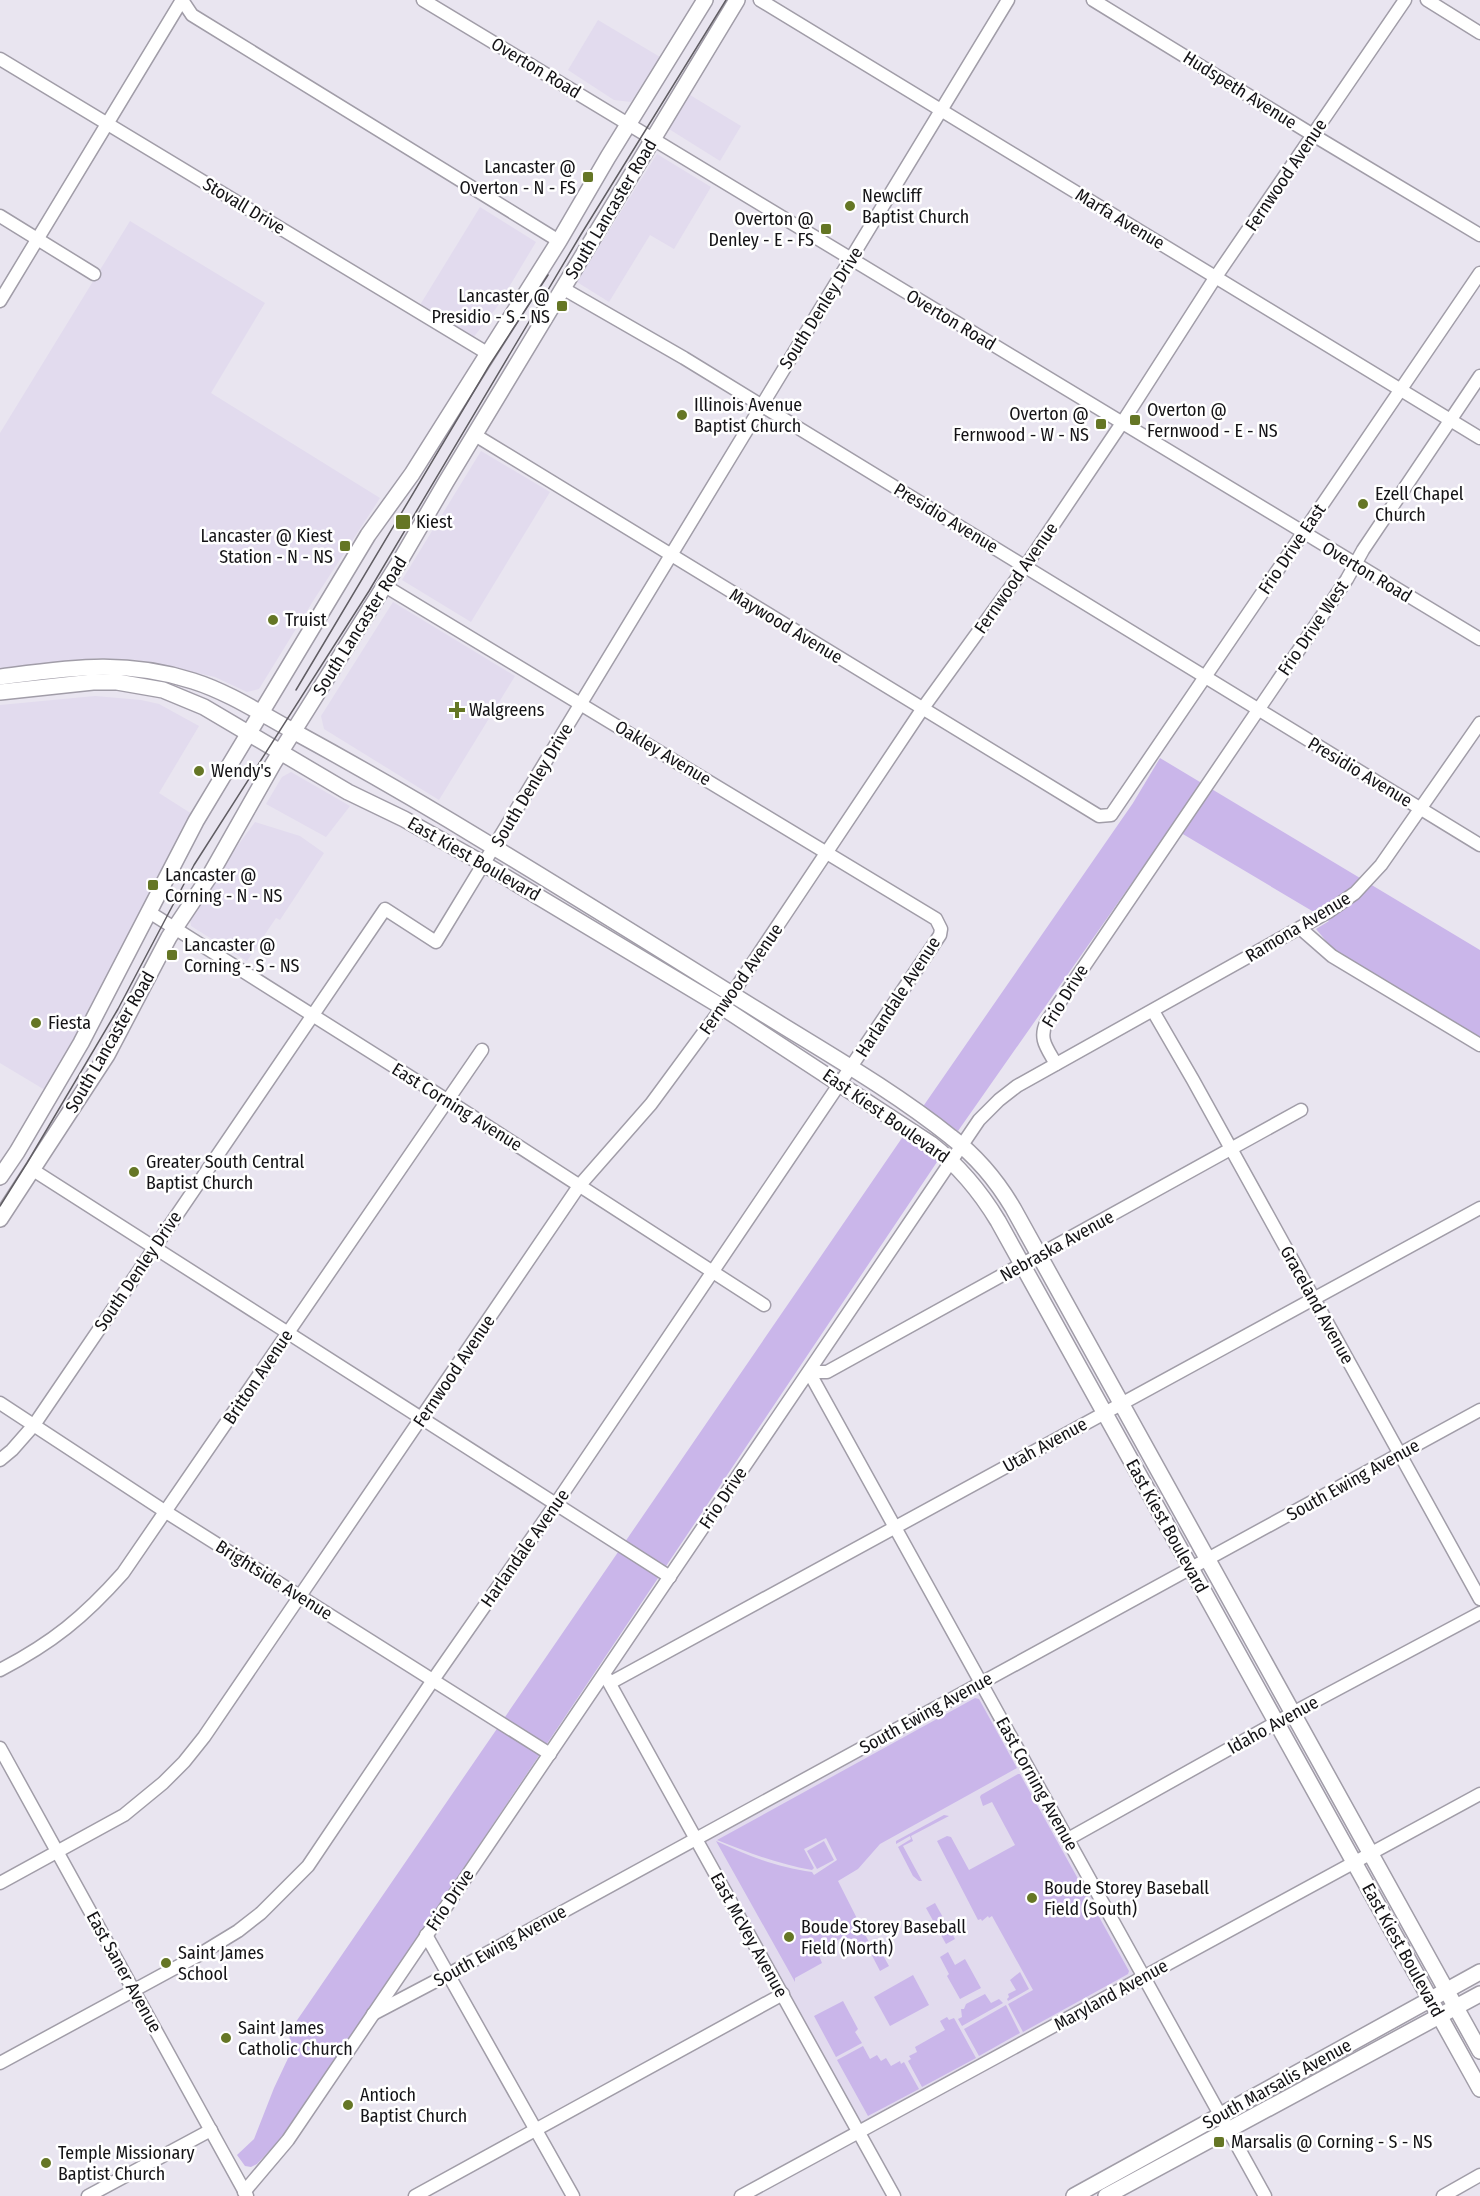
<svg xmlns="http://www.w3.org/2000/svg" width="1480" height="2196" viewBox="0 0 1480 2196" font-family="'Fira Sans Condensed',sans-serif">
  <rect width="100%" height="100%" fill="#e9e5f0"/>
  <!-- built -->
  <g fill="#e2dbee">
    <polygon points="598,20 660,57 631,102 614,100 568,70"/>
    <polygon points="690,95 741,126 720,161 669,129"/>
    <polygon points="657,154 711,187 674,249 650,235 609,302 577,282"/>
    <polygon points="480,207 536,242 497,307 473,338 420,305"/>
    <polygon points="130,221 265,303 211,393 380,498 315,598 259,689 247,692 215,677 138,660 97,658 0,668 0,433"/>
    <polygon points="481,451 550,492 471,622 402,580"/>
    <polygon points="393,602 515,676 439,800 324,729 321,716"/>
    <polygon points="95,696 141,700 159,704 199,726 159,793 195,816 112,971 45,1090 0,1063 0,705"/>
    <polygon points="291,772 350,806 326,837 266,804 282,777"/>
    <polygon points="255,822 300,836 324,853 280,920 276,918 247,961 191,926 190,919 213,879"/>
    <polygon points="981,1682 1144,1977 859,2133 696,1839"/>
  </g>
  <!-- green -->
  <g fill="#cab6ea">
    <polygon points="1160,758 1480,950 1480,1038 1332,948 1316,929 1329,921 1171,827 958,1131 922,1108 1133,803"/>
    <polygon points="904,1135 939,1159 286,2133 257,2164 251,2167 245,2166 237,2155 254,2139 274,2088 291,2052 289,2032"/>
    <path d="M975 1698 979 1699 1017 1768 880 1844 858 1869 838 1881 873 1950 879 1948 889 1966 880 1971 866 1944 850 1953 842 1938 817 1951 822 1963 795 1978V1982L716 1841C749 1856 776 1867 812 1872L814 1875 837 1860 826 1838 804 1849 814 1868 812 1870C778 1864 749 1853 717 1840Z"/>
    <polygon points="1018,1774 1020,1774 1129,1971 1128,1974 1023,2032 1008,2004 1033,1990 992,1916 989,1918 988,1916 982,1921 981,1919 978,1920 937,1841 947,1836 951,1837 969,1870 1015,1845 992,1802 983,1806 980,1797 981,1795"/>
    <polygon points="944,1815 949,1816 911,1836 913,1841 903,1846 922,1881 919,1881 913,1876 898,1847 911,1839 910,1836 896,1844 896,1841"/>
    <polygon points="824,1841 834,1860 817,1869 807,1851"/>
    <polygon points="935,1903 955,1939 946,1944 926,1908"/>
    <polygon points="948,1952 955,1965 965,1959 981,1988 960,1999 947,1976 949,1974 940,1957"/>
    <polygon points="1020,1972 1029,1989 1008,2001 1007,1999 1009,1997 1008,1994 1016,1990 1010,1980"/>
    <polygon points="913,1975 929,2005 890,2026 874,1997"/>
    <polygon points="985,1994 991,2003 999,1999 1003,2003 962,2026 958,2019 962,2017 961,2009 964,2009 966,2004"/>
    <polygon points="843,2001 858,2029 855,2032 862,2043 836,2057 814,2016"/>
    <polygon points="1006,2005 1020,2033 979,2056 964,2029"/>
    <polygon points="947,2017 949,2020 954,2018 976,2058 922,2087 908,2061 911,2059 909,2056 917,2052 915,2047 945,2030 940,2021"/>
    <polygon points="863,2046 870,2059 877,2055 881,2061 886,2058 891,2066 900,2061 901,2064 904,2062 919,2089 868,2116 837,2060"/>
  </g>
  <g fill="none" stroke-linecap="round" stroke-linejoin="round">
    <!-- minor casing -->
    <g stroke="#a19da8" stroke-width="15">
      <g id="minor">
        <polyline points="423,0 1480,639"/>
        <polyline points="760,0 1480,438"/>
        <polyline points="1093,0 1313,135 1480,235"/>
        <polyline points="1427,0 1480,33"/>
        <polyline points="0,59 487,353"/>
        <polyline points="0,216 94,274"/>
        <polyline points="564,289 684,358 1480,845"/>
        <polyline points="0,301 182,0 192,15 559,241"/>
        <polyline points="475,435 1099,816 1111,815 1480,273"/>
        <polyline points="149,912 447,1100 764,1305"/>
        <polyline points="1300,928 1332,956 1480,1045"/>
        <polyline points="1153,1011 1193,1080 1480,1599"/>
        <path d="M1056 1064C1047 1048 1038 1039 1047 1021L1347 579 1363 550 1480 376"/>
        <polyline points="33,1170 670,1577"/>
        <polyline points="0,1403 166,1512 550,1754"/>
        <polyline points="0,1460 12,1450 34,1425 385,909 436,942 1008,0"/>
        <path d="M0 1670C52 1643 84 1617 123 1573L482 1050"/>
        <polyline points="606,1677 894,2196"/>
        <polyline points="610,1683 1480,1208"/>
        <polyline points="0,1748 247,2196"/>
        <polyline points="1068,1839 1302,1708 1480,1613"/>
        <polyline points="0,1883 124,1815 163,1783 184,1762 204,1737 579,1186 651,1104 732,994 923,708 1025,567 1122,423 1215,278 1405,0"/>
        <polyline points="426,1935 573,2196"/>
        <polyline points="373,2014 449,1974 1480,1410"/>
        <polyline points="0,2063 197,1956 238,1931 261,1913 308,1866 433,1680 555,1505 940,935 941,929 936,919 385,586"/>
        <polyline points="244,2192 288,2140 979,1120 999,1100 1017,1086 1328,912 1355,893 1381,865 1480,723"/>
        <polyline points="88,2196 211,2130"/>
        <polyline points="415,2196 783,1994"/>
        <polyline points="741,2196 1480,1794"/>
        <polyline points="1265,2196 809,1372 827,1372 1301,1110"/>
        <polyline points="1443,2196 1480,2175"/>
      </g>
    </g>
    <!-- major casing -->
    <g stroke="#a19da8" stroke-width="18">
      <g id="major">
        <path d="M0 677C70 668 124 659 193 681 228 692 260 713 293 731 357 766 420 802 482 840 575 896 667 954 759 1011 823 1051 891 1089 951 1137 976 1156 997 1181 1013 1208L1480 2051"/>
        <path d="M0 692 93 682H117L163 690 204 707 348 792 404 819 484 864 722 1007 931 1144C959 1166 980 1191 998 1221L1480 2089"/>
        <polyline points="0,1177 17,1152 81,1043 196,821 368,535 412,474 559,241 608,157 705,0"/>
        <polyline points="0,1219 107,1055 169,937 209,877 273,764 400,561 446,482 737,0"/>
        <polyline points="1074,2196 1480,1972"/>
        <polyline points="1106,2196 1480,1994"/>
      </g>
    </g>
    <!-- minor -->
    <use href="#minor" stroke="#fff" stroke-width="12"/>
    <!-- major -->
    <use href="#major" stroke="#fff" stroke-width="15"/>
    <!-- tram -->
    <g stroke="#605d63" stroke-width="1.5">
      <polyline points="296,690 489,366 548,275"/>
      <polyline points="0,1206 27,1163 118,1009 194,865 369,591 580,236 726,0"/>
    </g>
  </g>
  <!-- markers -->
  <g fill="#657625" stroke="#fff" stroke-width="2">
    <rect x="582" y="171" width="12" height="12" rx="3"/>
    <circle cx="850" cy="206" r="6"/>
    <rect x="820" y="223" width="12" height="12" rx="3"/>
    <rect x="556" y="300" width="12" height="12" rx="3"/>
    <circle cx="682" cy="415" r="6"/>
    <rect x="1129" y="414" width="12" height="12" rx="3"/>
    <rect x="1095" y="418" width="12" height="12" rx="3"/>
    <circle cx="1363" cy="504" r="6"/>
    <rect x="395" y="514" width="16" height="16" rx="3"/>
    <rect x="339" y="540" width="12" height="12" rx="3"/>
    <circle cx="273" cy="620" r="6"/>
    <path d="M454 701h6v6h6v6h-6v6h-6v-6h-6v-6h6z"/>
    <circle cx="199" cy="771" r="6"/>
    <rect x="147" y="879" width="12" height="12" rx="3"/>
    <rect x="166" y="949" width="12" height="12" rx="3"/>
    <circle cx="36" cy="1023" r="6"/>
    <circle cx="134" cy="1172" r="6"/>
    <circle cx="1032" cy="1898" r="6"/>
    <circle cx="789" cy="1937" r="6"/>
    <circle cx="166" cy="1963" r="6"/>
    <circle cx="226" cy="2038" r="6"/>
    <circle cx="348" cy="2105" r="6"/>
    <rect x="1213" y="2136" width="12" height="12" rx="3"/>
    <circle cx="46" cy="2163" r="6"/>
  </g>
  <g text-anchor="middle" dominant-baseline="central" stroke-width="5" stroke-linejoin="round" paint-order="stroke">
    <!-- street labels -->
    <g font-size="18" fill="#141316" stroke="#fff">
      <text transform="translate(536 68) rotate(31)">Overton Road</text>
      <text transform="translate(1240 90) rotate(32)">Hudspeth Avenue</text>
      <text transform="translate(1286 175) rotate(-56)">Fernwood Avenue</text>
      <text transform="translate(244 206) rotate(31)">Stovall Drive</text>
      <text transform="translate(611 209) rotate(-59)">South Lancaster Road</text>
      <text transform="translate(1120 219) rotate(31)">Marfa Avenue</text>
      <text transform="translate(821 308) rotate(-58)">South Denley Drive</text>
      <text transform="translate(951 320) rotate(31)">Overton Road</text>
      <text transform="translate(946 518) rotate(31)">Presidio Avenue</text>
      <text transform="translate(1292 549) rotate(-56)">Frio Drive East</text>
      <text transform="translate(1367 572) rotate(31)">Overton Road</text>
      <text transform="translate(1016 578) rotate(-55)">Fernwood Avenue</text>
      <text transform="translate(360 626) rotate(-58)">South Lancaster Road</text>
      <text transform="translate(786 626) rotate(31)">Maywood Avenue</text>
      <text transform="translate(1313 628) rotate(-56)">Frio Drive West</text>
      <text transform="translate(663 753) rotate(31)">Oakley Avenue</text>
      <text transform="translate(1360 772) rotate(31)">Presidio Avenue</text>
      <text transform="translate(532 785) rotate(-59)">South Denley Drive</text>
      <text transform="translate(474 859) rotate(30)">East Kiest Boulevard</text>
      <text transform="translate(1298 927) rotate(-31)">Ramona Avenue</text>
      <text transform="translate(741 979) rotate(-55)">Fernwood Avenue</text>
      <text transform="translate(1065 996) rotate(-58)">Frio Drive</text>
      <text transform="translate(898 997) rotate(-57)">Harlandale Avenue</text>
      <text transform="translate(110 1042) rotate(-60)">South Lancaster Road</text>
      <text transform="translate(457 1107) rotate(32)">East Corning Avenue</text>
      <text transform="translate(886 1116) rotate(35)">East Kiest Boulevard</text>
      <text transform="translate(1057 1246) rotate(-29)">Nebraska Avenue</text>
      <text transform="translate(138 1271) rotate(-56)">South Denley Drive</text>
      <text transform="translate(1317 1305) rotate(61)">Graceland Avenue</text>
      <text transform="translate(454 1371) rotate(-56)">Fernwood Avenue</text>
      <text transform="translate(258 1377) rotate(-56)">Britton Avenue</text>
      <text transform="translate(1045 1445) rotate(-29)">Utah Avenue</text>
      <text transform="translate(1353 1480) rotate(-29)">South Ewing Avenue</text>
      <text transform="translate(723 1498) rotate(-56)">Frio Drive</text>
      <text transform="translate(1167 1526) rotate(61)">East Kiest Boulevard</text>
      <text transform="translate(525 1548) rotate(-55)">Harlandale Avenue</text>
      <text transform="translate(274 1580) rotate(32)">Brightside Avenue</text>
      <text transform="translate(926 1713) rotate(-29)">South Ewing Avenue</text>
      <text transform="translate(1273 1725) rotate(-29)">Idaho Avenue</text>
      <text transform="translate(1037 1784) rotate(61)">East Corning Avenue</text>
      <text transform="translate(450 1900) rotate(-56)">Frio Drive</text>
      <text transform="translate(749 1935) rotate(61)">East McVey Avenue</text>
      <text transform="translate(500 1946) rotate(-29)">South Ewing Avenue</text>
      <text transform="translate(1403 1950) rotate(61)">East Kiest Boulevard</text>
      <text transform="translate(124 1972) rotate(61)">East Saner Avenue</text>
      <text transform="translate(1111 1995) rotate(-29)">Maryland Avenue</text>
      <text transform="translate(1277 2084) rotate(-29)">South Marsalis Avenue</text>
    </g>
    <!-- poi labels -->
    <g font-size="18" fill="#141316" stroke="#fff" text-anchor="start">
      <text x="576" y="167" text-anchor="end">Lancaster @<tspan x="576" dy="21">Overton - N - FS</tspan></text>
      <text x="862" y="196">Newcliff<tspan x="862" dy="21">Baptist Church</tspan></text>
      <text x="814" y="219" text-anchor="end">Overton @<tspan x="814" dy="21">Denley - E - FS</tspan></text>
      <text x="550" y="296" text-anchor="end">Lancaster @<tspan x="550" dy="21">Presidio - S - NS</tspan></text>
      <text x="694" y="405">Illinois Avenue<tspan x="694" dy="21">Baptist Church</tspan></text>
      <text x="1147" y="410">Overton @<tspan x="1147" dy="21">Fernwood - E - NS</tspan></text>
      <text x="1089" y="414" text-anchor="end">Overton @<tspan x="1089" dy="21">Fernwood - W - NS</tspan></text>
      <text x="1375" y="494">Ezell Chapel<tspan x="1375" dy="21">Church</tspan></text>
      <text x="416" y="522">Kiest</text>
      <text x="333" y="536" text-anchor="end">Lancaster @ Kiest<tspan x="333" dy="21">Station - N - NS</tspan></text>
      <text x="285" y="620">Truist</text>
      <text x="469" y="710">Walgreens</text>
      <text x="211" y="771">Wendy's</text>
      <text x="165" y="875">Lancaster @<tspan x="165" dy="21">Corning - N - NS</tspan></text>
      <text x="184" y="945">Lancaster @<tspan x="184" dy="21">Corning - S - NS</tspan></text>
      <text x="48" y="1023">Fiesta</text>
      <text x="146" y="1162">Greater South Central<tspan x="146" dy="21">Baptist Church</tspan></text>
      <text x="1044" y="1888">Boude Storey Baseball<tspan x="1044" dy="21">Field (South)</tspan></text>
      <text x="801" y="1927">Boude Storey Baseball<tspan x="801" dy="21">Field (North)</tspan></text>
      <text x="178" y="1953">Saint James<tspan x="178" dy="21">School</tspan></text>
      <text x="238" y="2028">Saint James<tspan x="238" dy="21">Catholic Church</tspan></text>
      <text x="360" y="2095">Antioch<tspan x="360" dy="21">Baptist Church</tspan></text>
      <text x="1231" y="2142">Marsalis @ Corning - S - NS</text>
      <text x="58" y="2153">Temple Missionary<tspan x="58" dy="21">Baptist Church</tspan></text>
    </g>
  </g>
</svg>
